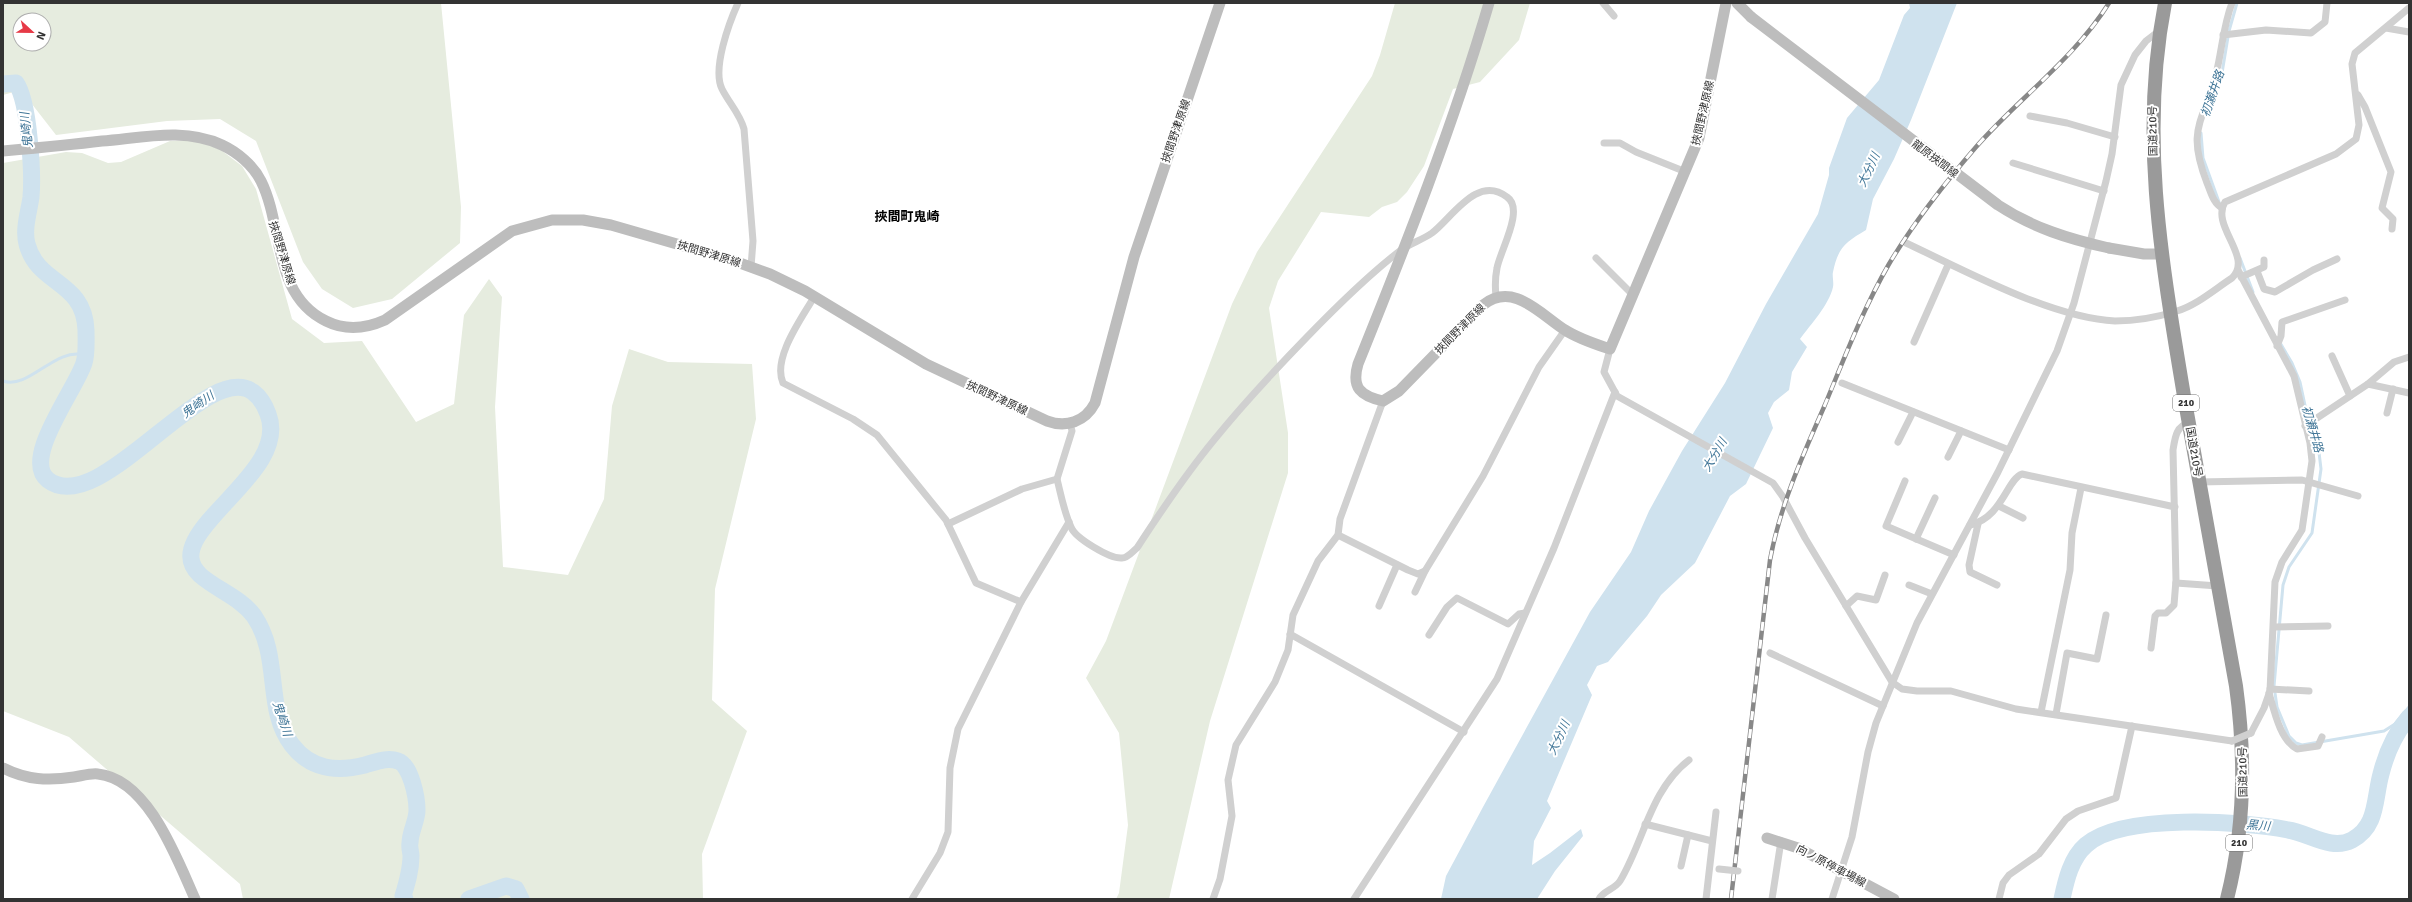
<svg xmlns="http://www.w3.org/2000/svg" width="2412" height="902" viewBox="0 0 2412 902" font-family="Signika,'Noto Sans JP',sans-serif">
  <rect width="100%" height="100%" fill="#fff"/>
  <!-- green -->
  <g fill="#e6ecdf" fill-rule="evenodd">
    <path d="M3 3H441L461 207 460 243 392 299 353 308 322 289 303 262 256 141 220 119 167 121 56 135 21 90 3 95ZM20 20H44V44H20Z"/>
    <polygon points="1395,3 1530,3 1519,40 1480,82 1453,89 1424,166 1407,192 1397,202 1382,207 1369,217 1321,212 1278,281 1269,308 1288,433 1288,473 1210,721 1169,899 1116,899 1119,893 1128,825 1119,733 1086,678 1106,641 1232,304 1257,252 1372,76 1380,55"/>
    <polygon points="197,140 221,150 242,166 256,189 292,319 324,343 362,341 416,422 454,404 464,315 489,279 502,297 495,407 503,567 568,575 604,499 612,406 629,349 668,362 752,364 756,419 715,589 712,700 747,731 702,854 703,899 243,899 240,884 69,737 3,711 3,163 66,152 82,153 108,163 121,162 170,141"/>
  </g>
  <!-- water -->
  <path fill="#cfe2ee" d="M1909 3H1957L1911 120 1894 159 1873 199 1866 230C1846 242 1838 247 1833 272 1832 276 1834 282 1833 287 1829 305 1811 324 1800 339L1807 347 1792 372 1789 390 1774 402 1768 413 1773 428 1746 484 1730 496 1695 563 1661 595 1647 616 1608 662 1597 666 1587 685 1592 695 1547 801 1551 808 1534 841 1532 865 1550 853 1581 829 1583 836 1555 871 1537 899H1441L1446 876 1483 807 1590 612 1631 552 1649 511 1682 451 1725 383 1766 304 1818 214 1829 175V168L1847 118 1879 80 1904 15 1910 8Z"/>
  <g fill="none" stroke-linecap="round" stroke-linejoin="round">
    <!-- stream -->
    <g stroke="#cfe2ee" stroke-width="3">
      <polyline points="2210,103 2222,73 2229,31 2237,3"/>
      <polyline points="2201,133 2203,158 2219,202"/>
      <polyline points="2240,258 2253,292"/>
      <polyline points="2279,341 2292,363 2300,382 2306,410 2318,444 2321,469 2312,533 2289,567 2283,585 2274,686 2277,707 2289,736 2296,743 2302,745 2384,731 2395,724 2409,707"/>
      <path d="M3 381C29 390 55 347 84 355"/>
    </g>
    <!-- river -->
    <g stroke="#cfe2ee" stroke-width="17">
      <path d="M3 84 16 83C29 101 33 174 31 197 29 212 23 229 27 244 38 286 84 280 86 330 86 340 87 354 84 363 76 389 21 459 48 480 100 520 206 358 253 392 260 397 265 406 268 414 292 476 155 533 200 575 217 590 241 598 254 616 282 657 264 709 292 745 311 770 337 772 365 765 376 762 387 757 398 761 411 765 417 798 417 810 417 821 410 832 410 843 409 847 411 852 411 856 411 870 407 883 403 896L405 899"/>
      <polyline points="469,899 506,886 516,889 521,899"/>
      <path d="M2062 899C2066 880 2071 858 2086 845 2122 813 2243 821 2288 830 2309 833 2331 851 2352 840 2378 826 2374 799 2381 774 2386 754 2395 733 2409 717"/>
    </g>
    <!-- street -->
    <g stroke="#d0d0d0" stroke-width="7">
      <path d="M738 3C729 23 712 69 722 89 729 103 740 114 744 129L753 241 751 267"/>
      <polyline points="1603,3 1614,16"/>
      <polyline points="2386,28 2409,32"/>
      <polyline points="2223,35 2266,30 2311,33 2325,22 2327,3"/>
      <polyline points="2358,95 2365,107 2391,172 2382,208 2393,219 2392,229"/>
      <polyline points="2030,116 2067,123 2115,137"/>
      <polyline points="1604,143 1620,143 1636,152 1686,172"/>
      <polyline points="2013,163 2104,191"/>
      <path d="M2222 208C2213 203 2211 192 2207 183 2186 128 2203 124 2216 74 2222 51 2223 26 2232 3"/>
      <path d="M1906 243C1964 270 2051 318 2115 321 2135 321 2158 317 2177 311 2197 305 2215 289 2232 278 2254 257 2210 226 2225 202L2336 154 2356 139 2359 125 2352 64 2355 53 2409 8"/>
      <polyline points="1596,258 1633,295"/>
      <polyline points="2238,270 2294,376 2310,443 2312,461 2302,530 2282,562 2275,582 2270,691 2264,708 2251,733"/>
      <polyline points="2257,271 2264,289 2275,292 2313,270 2337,259"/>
      <polyline points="2241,277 2264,267 2264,260"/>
      <path d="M814 297C802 318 772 358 783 383L853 419 877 435 946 520 976 583 1021 602"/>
      <polyline points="1914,342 1948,265"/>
      <polyline points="2277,346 2281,336 2282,322 2345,300"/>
      <polyline points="1610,349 1604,372 1617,396 1773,483 1783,497 1805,538 1892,682 1902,689 1917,691 1951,691 2016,709 2232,741"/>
      <polyline points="2332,356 2350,396"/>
      <polyline points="1842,383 2009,450"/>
      <polyline points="2368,384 2409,393"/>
      <polyline points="2387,413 2393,389"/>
      <polyline points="2305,426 2368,384 2394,362 2409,357"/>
      <polyline points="1898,442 1913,412"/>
      <polyline points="1948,457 1961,431"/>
      <path d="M1057 479C1061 495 1064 512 1071 527 1075 538 1110 559 1122 558 1128 558 1132 552 1137 548 1161 511 1186 474 1214 440 1243 404 1274 371 1306 338 1335 308 1367 276 1401 250 1411 243 1422 240 1432 233 1452 218 1477 174 1507 197 1525 209 1500 251 1497 268 1495 278 1495 287 1496 296"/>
      <polyline points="1905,481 1886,526 1954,555"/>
      <polyline points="2199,482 2302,480 2358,496"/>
      <polyline points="1999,506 2023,518"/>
      <polyline points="948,524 1022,489 1057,479 1072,431 1070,423"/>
      <polyline points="1978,524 1969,565 1970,572 1997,585"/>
      <path d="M1970 525C2002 518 2007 479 2022 474L2175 507"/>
      <polyline points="1338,535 1408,570 1418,574 1425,571 1483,476 1539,367 1565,330"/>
      <polyline points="1916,539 1935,498"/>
      <polyline points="2176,583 2218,586"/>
      <polyline points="1909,585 1932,594"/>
      <polyline points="1415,592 1425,571"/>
      <polyline points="1379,606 1397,565"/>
      <polyline points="1846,606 1857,596 1876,600 1885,575"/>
      <polyline points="2274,627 2328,626"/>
      <polyline points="1290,634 1464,732"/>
      <polyline points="1429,635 1447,607 1457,598 1508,624 1519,614 1525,613"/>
      <path d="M2151 648 2155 616 2158 613H2166L2174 605 2176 580 2173 450C2175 438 2176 426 2189 423"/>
      <polyline points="1770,653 1883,706"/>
      <polyline points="2270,689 2309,691"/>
      <path d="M2269 693C2274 710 2280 740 2297 749L2318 746 2322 737"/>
      <polyline points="2041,712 2070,570 2072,533 2081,488"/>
      <polyline points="2056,714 2067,653 2097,659 2106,615"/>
      <polyline points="1645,824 1712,841"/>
      <polyline points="1681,866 1688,835"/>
      <polyline points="912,899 940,853 948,832 950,768 958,729 1021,602 1069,522"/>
      <polyline points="1213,899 1220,879 1232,816 1228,780 1236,745 1275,682 1288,650 1293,615 1318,561 1338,535 1340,519 1383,401"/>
      <polyline points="1354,899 1497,679 1554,548 1615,392"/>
      <path d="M1599 899C1603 891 1615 889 1620 881 1644 841 1650 790 1689 760"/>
      <polyline points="1706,899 1716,812"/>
      <polyline points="1772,899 1781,841"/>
      <polyline points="1832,899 1852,837 1868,752 1876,723 1917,623 1998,472 2057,351 2074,303 2106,181 2112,154 2121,85 2135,55 2146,41 2159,31"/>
      <polyline points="1999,899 2003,883 2009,875 2039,854 2066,819 2078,811 2116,798 2132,726"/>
    </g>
    <!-- secondary -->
    <g stroke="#bdbdbd" stroke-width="11">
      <path d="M1489 3C1453 126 1406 245 1358 364 1351 388 1361 396 1383 401L1399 391 1483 305C1513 281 1540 314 1565 330 1579 339 1595 344 1610 349L1699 138 1726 3"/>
      <polyline points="1737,3 1751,17"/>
      <path d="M3 151C36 148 69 145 102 141 141 138 185 127 222 145 237 152 253 165 261 181 284 227 272 295 326 321 346 331 365 329 385 320L512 231 552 220H583L611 225 729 259 770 274 805 291 926 364 1047 421C1066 428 1085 422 1095 403L1134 257 1220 3"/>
      <polyline points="2109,248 2144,254 2163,254"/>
      <path d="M3 768C27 780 48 781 74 777 81 776 91 773 98 774 148 779 177 859 195 899"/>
      <polyline points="1767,838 1798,848 1894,899"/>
    </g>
    <!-- highway -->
    <path stroke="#9a9a9a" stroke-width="14" d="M2165 3C2139 137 2162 263 2184 396 2201 493 2219 589 2236 686 2246 759 2245 828 2227 899"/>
    <!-- rail casing -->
    <g stroke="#888" stroke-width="4.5">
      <path id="rail" d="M1731 899 1770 560C1780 506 1802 457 1824 407 1844 359 1863 309 1889 264 1914 222 1944 184 1976 147 2018 99 2074 59 2109 3"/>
    </g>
    <!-- rail -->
    <use href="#rail" stroke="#fff" stroke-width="3" stroke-dasharray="9" stroke-linecap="butt"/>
    <!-- street-bridge -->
    <g stroke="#d0d0d0" stroke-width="7">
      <polyline points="2232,741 2251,733"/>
      <polyline points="1719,869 1738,871"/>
    </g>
    <!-- secondary-bridge -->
    <path stroke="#bdbdbd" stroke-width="11" d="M1751 17 1998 205C2033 228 2069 239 2109 248"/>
  </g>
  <g text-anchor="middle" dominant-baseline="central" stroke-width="4" stroke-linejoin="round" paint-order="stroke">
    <!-- shield labels -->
    <g fill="#fff" stroke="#707070" stroke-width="1">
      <rect x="2173" y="395" width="26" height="16" rx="3"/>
      <rect x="2226" y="835" width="26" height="16" rx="3"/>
    </g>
    <g font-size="10" font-weight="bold" fill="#333">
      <text x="2186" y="403">210</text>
      <text x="2239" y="843">210</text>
    </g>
    <!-- street labels -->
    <g font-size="11" fill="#333" stroke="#fff">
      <text transform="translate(1703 113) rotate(-77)">挾間野津原線</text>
      <text transform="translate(1176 131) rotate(-71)">挾間野津原線</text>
      <text transform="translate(2153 131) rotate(-91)">国道210号</text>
      <text transform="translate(1935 159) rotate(37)">龍原挾間線</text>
      <text transform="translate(282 253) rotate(73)">挾間野津原線</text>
      <text transform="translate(709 254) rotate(17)">挾間野津原線</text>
      <text transform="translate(1460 329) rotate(-45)">挾間野津原線</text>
      <text transform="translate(997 398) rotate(25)">挾間野津原線</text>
      <text transform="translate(2194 452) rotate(80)">国道210号</text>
      <text transform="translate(2243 772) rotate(-91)">国道210号</text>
      <text transform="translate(1831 866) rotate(28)">向ノ原停車場線</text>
    </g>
    <!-- water labels -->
    <g font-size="12" font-style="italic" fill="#3f7597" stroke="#fff">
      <text transform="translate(2213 94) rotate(-71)">初瀬井路</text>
      <text transform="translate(27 130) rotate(-96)">鬼崎川</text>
      <text transform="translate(1869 170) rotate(-65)">大分川</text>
      <text transform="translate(198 405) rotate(-35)">鬼崎川</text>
      <text transform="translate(2312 429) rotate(74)">初瀬井路</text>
      <text transform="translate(1715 455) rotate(-59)">大分川</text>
      <text transform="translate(282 719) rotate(72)">鬼崎川</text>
      <text transform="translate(1559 738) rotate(-65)">大分川</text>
      <text transform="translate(2258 826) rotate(5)">黒川</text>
    </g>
    <!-- quarter labels -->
    <g font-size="13" font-weight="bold" fill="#000" stroke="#fff">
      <text x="907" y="217">挾間町鬼崎</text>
    </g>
  </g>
  <!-- border -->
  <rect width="2412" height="902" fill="none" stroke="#333333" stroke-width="8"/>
  <!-- north arrow -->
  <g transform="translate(32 32) rotate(112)"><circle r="19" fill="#ffffff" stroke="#adadad"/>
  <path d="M0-3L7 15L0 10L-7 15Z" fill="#e63946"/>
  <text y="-6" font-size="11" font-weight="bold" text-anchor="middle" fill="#333333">N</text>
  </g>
</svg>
